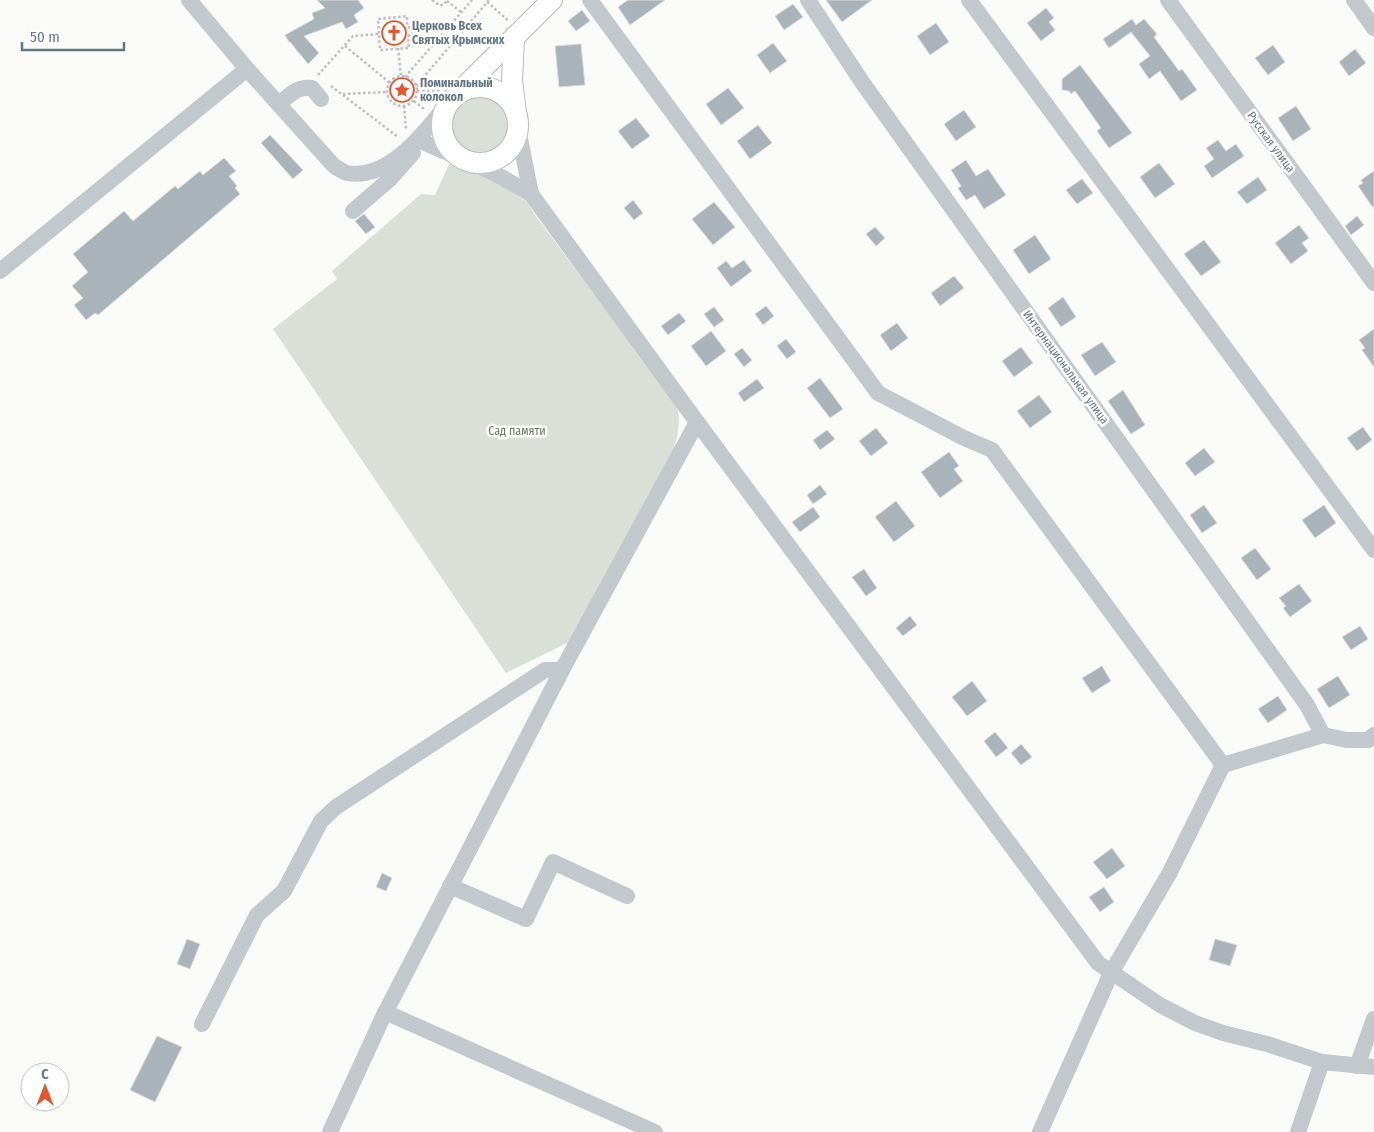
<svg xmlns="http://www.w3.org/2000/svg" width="1374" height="1132" viewBox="0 0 1374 1132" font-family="'Fira Sans Condensed',sans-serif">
  <rect width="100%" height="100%" fill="#fafaf8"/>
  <!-- green -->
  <g fill="#dadfd7">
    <circle cx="480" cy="126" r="30"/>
    <path d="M449 164 490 179 512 192 527 202 535 215 677 405C681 423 678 439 671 456L571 641 506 673 273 329 337 279 332 271 421 194 435 195Z"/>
  </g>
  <!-- building -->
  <g fill="#aab3b9" stroke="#dcdcda">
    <polygon points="317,0 358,0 364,8 354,15 358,22 346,29 342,22 304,36 319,53 308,64 290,42 289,42 285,35 314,19 312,13 325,8"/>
    <polygon points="628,0 665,0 630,25 618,7"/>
    <polygon points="826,0 872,0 842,22"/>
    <polygon points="793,4 803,17 784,30 775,16"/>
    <polygon points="1046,8 1054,18 1049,22 1055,30 1041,41 1027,23"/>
    <polygon points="582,10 590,21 576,31 568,21"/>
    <polygon points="1132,19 1136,25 1144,19 1157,34 1154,37 1179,71 1182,69 1197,90 1181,101 1160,71 1149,79 1139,64 1150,56 1131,32 1109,48 1103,39"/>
    <polygon points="936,23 949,42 930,55 917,36"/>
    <polygon points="403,24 404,41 385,43 384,26"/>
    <polygon points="773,43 787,61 770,73 757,55"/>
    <polygon points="581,44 585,85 559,87 555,46"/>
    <polygon points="1273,45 1285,62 1268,75 1255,58"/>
    <polygon points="1355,49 1366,63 1349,76 1339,62"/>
    <polygon points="1080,65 1132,133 1109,148 1097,131 1101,128 1075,91 1071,94 1069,91 1062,90 1062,79"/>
    <polygon points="728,88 744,108 721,125 706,104"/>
    <polygon points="1296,106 1311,129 1293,141 1278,118"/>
    <polygon points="964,110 976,127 956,141 944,124"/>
    <polygon points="636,118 650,136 632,149 618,131"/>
    <polygon points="758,125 772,143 750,159 737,141"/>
    <polygon points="270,135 303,170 293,179 261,143"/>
    <polygon points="1218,140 1226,151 1236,144 1244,156 1212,178 1204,166 1214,159 1206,148"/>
    <polygon points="224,158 236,171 229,176 237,186 235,188 240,194 98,315 95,313 86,320 74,305 83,298 72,286 88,272 73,254 124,211 133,221 175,186 178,189 200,171 203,175"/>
    <polygon points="966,160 976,176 988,169 1006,195 984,209 975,195 966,200 958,188 961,186 951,170"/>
    <polygon points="1159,163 1175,184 1155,198 1140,177"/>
    <polygon points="1374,171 1374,209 1358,186 1363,183 1361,180"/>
    <polygon points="1258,177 1267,190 1247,204 1237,192"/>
    <polygon points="1082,179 1093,193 1077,204 1066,190"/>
    <polygon points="633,200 643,213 634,220 624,208"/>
    <polygon points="714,202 735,227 713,245 692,219"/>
    <polygon points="364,214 375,227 366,234 355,221"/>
    <polygon points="1357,216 1364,225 1351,235 1345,226"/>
    <polygon points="1299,225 1309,238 1302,243 1308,251 1291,264 1275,243"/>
    <polygon points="875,227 885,238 876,246 866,234"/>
    <polygon points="1035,235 1051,259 1029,274 1013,250"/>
    <polygon points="1204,240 1221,262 1201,276 1184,254"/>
    <polygon points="744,260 752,271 731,287 717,268 726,261 732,268"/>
    <polygon points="954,276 964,288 940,306 931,293"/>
    <polygon points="1063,297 1076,317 1061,327 1048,308"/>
    <polygon points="766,306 774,316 763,325 755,314"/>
    <polygon points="714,307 724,320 714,327 704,314"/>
    <polygon points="679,313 686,321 668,335 661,326"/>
    <polygon points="897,323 908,338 891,351 880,335"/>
    <polygon points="1374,329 1374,367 1362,350 1365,348 1359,340"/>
    <polygon points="711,331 726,351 706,366 691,346"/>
    <polygon points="786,339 796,352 787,359 777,346"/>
    <polygon points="1102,342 1116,362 1095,376 1081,355"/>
    <polygon points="1021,347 1033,363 1014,377 1002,361"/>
    <polygon points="742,348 752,360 744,367 734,354"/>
    <polygon points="820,378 843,409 830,418 807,388"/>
    <polygon points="757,379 764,388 744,402 738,393"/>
    <polygon points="1123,390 1145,425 1131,434 1108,401"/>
    <polygon points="1039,395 1052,412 1030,428 1017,411"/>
    <polygon points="1363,427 1372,440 1357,451 1347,438"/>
    <polygon points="876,428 888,443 871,456 859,441"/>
    <polygon points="827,430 835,439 820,450 813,440"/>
    <polygon points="1204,448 1215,462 1195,476 1185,463"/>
    <polygon points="949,452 959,466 954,469 963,481 940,498 921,472"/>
    <polygon points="820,485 827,494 813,504 807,495"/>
    <polygon points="896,501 915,526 894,542 875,517"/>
    <polygon points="1204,505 1217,523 1202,533 1190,515"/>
    <polygon points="1324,505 1336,523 1315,538 1302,520"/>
    <polygon points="813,507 820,517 800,532 792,522"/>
    <polygon points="1255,548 1271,569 1257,580 1241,558"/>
    <polygon points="864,569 877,588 866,596 852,577"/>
    <polygon points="1299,584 1312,601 1290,617 1283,608 1286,606 1279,598"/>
    <polygon points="910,616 917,625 903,636 896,628"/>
    <polygon points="1360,626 1368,639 1351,650 1342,637"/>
    <polygon points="1102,666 1111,681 1092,693 1082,678"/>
    <polygon points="1338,676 1350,695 1329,708 1317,689"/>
    <polygon points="972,681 987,701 967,716 952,697"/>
    <polygon points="1278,696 1287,710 1268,723 1258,709"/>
    <polygon points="995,732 1008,748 996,757 984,741"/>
    <polygon points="1021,744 1032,757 1021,765 1011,753"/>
    <polygon points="1112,848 1125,866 1107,879 1093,862"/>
    <polygon points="382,873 392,878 386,891 376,887"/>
    <polygon points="1104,887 1114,902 1100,912 1089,897"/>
    <polygon points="187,939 200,944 190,969 177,964"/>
    <polygon points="1215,939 1237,945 1230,966 1209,960"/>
    <polygon points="157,1036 182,1047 155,1102 130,1090"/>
  </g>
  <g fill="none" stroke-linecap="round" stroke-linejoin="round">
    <!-- major casing -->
    <g stroke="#b5babe" stroke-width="22">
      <g id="major">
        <polyline points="514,38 512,80 516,113"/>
        <circle cx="480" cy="125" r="38"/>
        <polyline points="459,92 552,0"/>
      </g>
    </g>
    <!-- path -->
    <g stroke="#bbbfc2" stroke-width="2.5" stroke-dasharray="2.5 2.5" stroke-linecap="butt">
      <polyline points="432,0 439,5 443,5 448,0"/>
      <polyline points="447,1 461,12"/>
      <polyline points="487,2 509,21"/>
      <polyline points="412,31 467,26"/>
      <polyline points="345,46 390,83"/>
      <polyline points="398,48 401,77"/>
      <polyline points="318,75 353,36 379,34 380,50 409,48 408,37 412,31 407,25 407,16 378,19 379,34"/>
      <circle cx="402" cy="91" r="15"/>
      <polyline points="405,77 472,0"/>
      <polyline points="331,86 398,137"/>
      <polyline points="416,86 489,0"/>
      <polyline points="417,91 440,91"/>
      <polyline points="343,94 387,92"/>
      <polyline points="414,101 424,109"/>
      <polyline points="404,106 406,129"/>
    </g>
    <!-- minor -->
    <g stroke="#c3c8cc" stroke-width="16">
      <path d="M189 0 247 69 334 166C338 168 343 172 347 173 390 181 427 129 450 101"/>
      <polyline points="590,0 878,393 964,438 992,450 1223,765"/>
      <polyline points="808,0 862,82 1307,705 1323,735"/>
      <polyline points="969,0 1374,550"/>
      <polyline points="1168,0 1374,283"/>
      <polyline points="1354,0 1374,28"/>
      <path d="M279 104C290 95 297 86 312 88L321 99"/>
      <polyline points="517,124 531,194"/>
      <polyline points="418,140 496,174 531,194 697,422 1098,963 1160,1005 1195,1023 1223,1033 1267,1044 1322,1062 1374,1067"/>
      <polyline points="353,211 390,179 413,153"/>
      <polyline points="0,271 247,69"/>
      <polyline points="450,886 526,919 553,862 627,896"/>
      <polyline points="385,1012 655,1132"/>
      <polyline points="202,1024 257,915 284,891 321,821 336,807 545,670 562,670"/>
      <polyline points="1357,1066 1374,1019"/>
      <polyline points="330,1132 383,1017 562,670 697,422"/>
      <polyline points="1040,1132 1111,973 1169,874 1223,765 1323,735 1347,740 1368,740 1374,735"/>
      <polyline points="1298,1132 1322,1062"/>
    </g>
    <!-- major -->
    <use href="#major" stroke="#fff" stroke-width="20"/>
  </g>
  <!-- icons -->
  <defs>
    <g id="church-ring" transform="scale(1.25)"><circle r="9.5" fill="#fff" stroke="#e4572e" stroke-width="1.5"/><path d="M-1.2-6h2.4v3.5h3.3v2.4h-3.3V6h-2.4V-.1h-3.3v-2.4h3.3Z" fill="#e4572e"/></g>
    <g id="sight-ring" transform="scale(1.25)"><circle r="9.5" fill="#fff" stroke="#e4572e" stroke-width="1.5"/><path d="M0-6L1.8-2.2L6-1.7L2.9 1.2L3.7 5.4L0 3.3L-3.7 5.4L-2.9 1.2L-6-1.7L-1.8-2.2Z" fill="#e4572e"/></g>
  </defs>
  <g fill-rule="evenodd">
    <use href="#church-ring" x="394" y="33"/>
    <use href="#sight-ring" x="402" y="90"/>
  </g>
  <g text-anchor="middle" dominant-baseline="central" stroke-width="5" stroke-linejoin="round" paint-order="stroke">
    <!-- poi labels -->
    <g font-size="12" font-weight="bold" fill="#657683" stroke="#fff" text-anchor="start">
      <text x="412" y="26">Церковь Всех<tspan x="412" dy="14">Святых Крымских</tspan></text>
      <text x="420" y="83">Поминальный<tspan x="420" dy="14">колокол</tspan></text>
    </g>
    <!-- street labels -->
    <g font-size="12" fill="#657683" stroke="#fff">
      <text transform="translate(1271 142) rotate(54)">Русская улица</text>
      <text transform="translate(1066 367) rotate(54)">Интернациональная улица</text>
    </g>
    <!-- park labels -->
    <g font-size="12" fill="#687a64" stroke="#fff">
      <text x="517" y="431">Сад памяти</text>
    </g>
  </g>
  <!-- north arrow -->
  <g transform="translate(45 1087)"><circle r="24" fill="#ffffff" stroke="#c1c8cd"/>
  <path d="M0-4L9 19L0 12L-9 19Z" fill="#e4572e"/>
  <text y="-8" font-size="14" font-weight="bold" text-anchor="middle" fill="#657683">С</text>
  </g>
  <!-- scale -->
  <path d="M22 42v8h102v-8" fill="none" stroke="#657683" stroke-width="2.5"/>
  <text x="30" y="42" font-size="15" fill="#657683" stroke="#ffffff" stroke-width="4" paint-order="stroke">50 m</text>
</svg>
